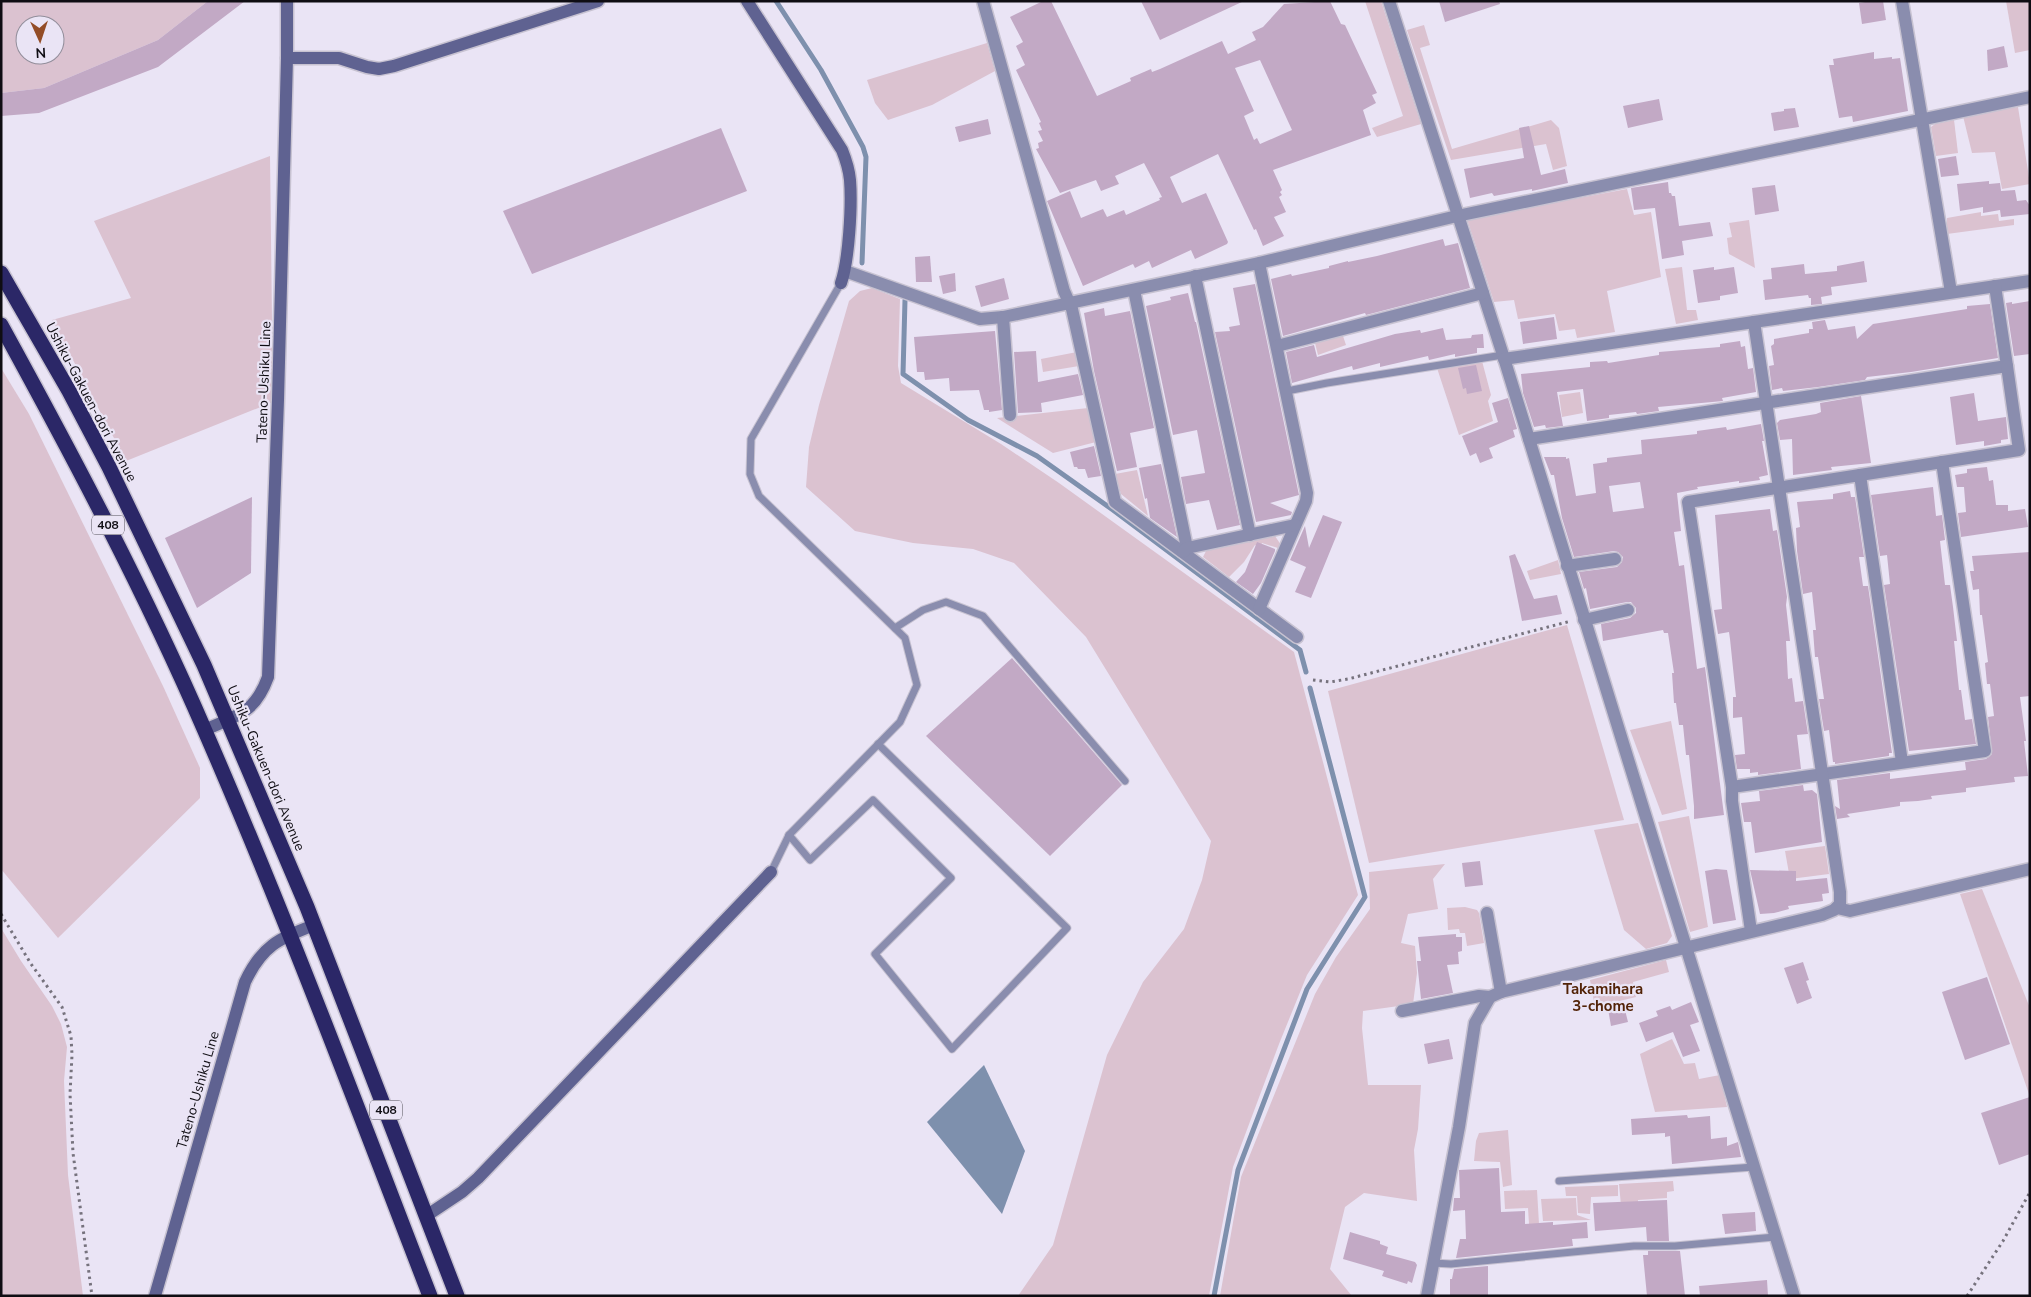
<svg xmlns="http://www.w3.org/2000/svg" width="2031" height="1297" viewBox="0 0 2031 1297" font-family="'Nunito Sans',sans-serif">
  <rect width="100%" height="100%" fill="#eae4f5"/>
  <!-- green -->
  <g fill="#dbc2d0" fill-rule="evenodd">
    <path d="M1 1H208L158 40 44 88 1 93ZM25 25H55V55H25Z"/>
    <polygon points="1365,1 1381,1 1421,124 1377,137 1372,128 1403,116"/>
    <polygon points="2006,1 2030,1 2030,50 2015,53"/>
    <polygon points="1424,25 1430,45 1420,48 1452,149 1551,120 1559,128 1567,166 1553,170 1546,144 1451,160 1407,30"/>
    <polygon points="987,43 995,71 932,105 888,120 875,103 867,80"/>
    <polygon points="2018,107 2030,184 2002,189 1995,152 1972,153 1963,116"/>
    <polygon points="1954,120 1958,153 1936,156 1931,127 1935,124"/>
    <polygon points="270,156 273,402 126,461 52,320 131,298 94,221"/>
    <polygon points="1627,189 1634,215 1651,212 1661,277 1607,291 1615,332 1577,338 1575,329 1559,331 1555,314 1518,319 1514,300 1494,302 1467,219"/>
    <polygon points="1981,212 1981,216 1998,214 1999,221 2014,219 2014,225 1947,234 1947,218"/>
    <polygon points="1749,220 1755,268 1729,254 1727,238 1732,237 1729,223"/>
    <polygon points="1682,267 1687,310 1696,310 1698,320 1676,324 1665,269"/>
    <polygon points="872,288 900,299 898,366 901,383 1001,444 1059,483 1294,652 1358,895 1307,975 1279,1044 1233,1167 1209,1296 1018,1296 1053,1245 1107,1055 1143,982 1184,929 1202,880 1211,841 1086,637 1014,563 973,549 913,543 855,531 806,487 809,447 819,405 849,301 860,291"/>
    <polygon points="1343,336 1346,345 1318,355 1315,343"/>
    <polygon points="1077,352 1079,366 1043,372 1041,359"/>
    <polygon points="1482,361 1491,395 1488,401 1493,421 1459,435 1437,368"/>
    <polygon points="1,368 29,414 163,686 200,768 200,798 58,938 1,869"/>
    <polygon points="1580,392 1583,413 1562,417 1559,395"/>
    <polygon points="1088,408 1096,442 1053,453 997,418"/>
    <polygon points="1137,470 1148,516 1121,494 1115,474"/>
    <polygon points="1275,536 1281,545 1278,548 1262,543 1260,547 1255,545 1244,562 1229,577 1203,557 1206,551"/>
    <polygon points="1558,560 1561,574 1530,580 1527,571"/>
    <polygon points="1567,625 1624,820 1369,863 1328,691"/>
    <polygon points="1671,721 1687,809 1662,815 1630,730"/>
    <polygon points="1689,816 1708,927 1690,932 1658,822"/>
    <polygon points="1638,823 1672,936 1667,943 1646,949 1624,930 1594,830"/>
    <polygon points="1825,846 1829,874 1790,879 1785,851"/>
    <polygon points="1445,864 1433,879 1438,909 1408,914 1401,943 1415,946 1417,973 1413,1004 1363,1011 1362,1028 1368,1085 1421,1085 1418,1129 1414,1150 1417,1201 1364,1193 1345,1207 1330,1269 1352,1296 1220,1296 1241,1177 1315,994 1336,957 1370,909 1369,872"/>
    <polygon points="1982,889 2030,1008 2030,1097 1960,894"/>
    <polygon points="1465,907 1477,910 1479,913 1484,943 1467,946 1465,933 1460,933 1459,929 1448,930 1447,908"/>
    <polygon points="1,928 21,961 52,1006 61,1024 67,1047 64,1081 68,1175 83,1296 1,1296"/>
    <polygon points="1666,960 1669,972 1633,982 1636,997 1595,1007 1590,980"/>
    <polygon points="1672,1039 1684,1064 1695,1063 1699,1079 1720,1075 1727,1107 1655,1112 1640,1054"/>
    <polygon points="1508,1130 1512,1185 1503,1187 1500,1162 1474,1161 1476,1141 1479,1133"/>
    <polygon points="1673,1181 1674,1191 1667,1192 1667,1198 1638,1200 1638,1214 1622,1216 1619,1184"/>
    <polygon points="1618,1185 1618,1196 1591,1197 1590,1214 1578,1213 1577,1196 1566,1196 1565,1187"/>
    <polygon points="1537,1190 1539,1224 1529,1224 1528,1208 1505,1209 1504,1191"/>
    <polygon points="1576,1198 1577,1215 1591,1220 1543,1221 1541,1199"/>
  </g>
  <!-- water -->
  <polygon fill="#7e90ad" points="984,1065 1025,1151 1002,1214 927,1122"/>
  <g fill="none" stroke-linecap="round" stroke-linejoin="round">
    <!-- stream -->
    <g stroke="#7e90ad" stroke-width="5">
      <polyline points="776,1 821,70 863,147 866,157 862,263"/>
      <polyline points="905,300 903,374 968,420 1037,456 1113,510 1300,650 1306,672"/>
      <polyline points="1214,1296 1238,1170 1307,989 1365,897 1310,688"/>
    </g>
  </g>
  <!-- building -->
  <g fill="#c2a9c5" fill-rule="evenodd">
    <polygon points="208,1 245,1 158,67 39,113 1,116 1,93 44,88 158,40"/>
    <path d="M1043 1H1051L1097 96 1131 81 1130 78 1151 69 1152 72 1160 69 1222 41 1228 54 1256 40 1252 32 1263 27 1284 4 1330 1 1341 24 1345 25 1377 93 1372 95 1376 103 1363 110 1371 135 1273 170 1282 190 1280 192 1282 195 1279 197 1286 212 1274 217 1284 236 1263 246 1256 229 1254 230 1218 154 1170 177 1182 203 1206 193 1228 242 1227 244 1195 259 1191 250 1152 268 1149 261 1135 268 1133 264 1083 286 1047 201 1070 191 1081 218 1103 209 1107 217 1124 210 1126 215 1160 200 1159 198 1162 197 1144 163 1115 176 1119 184 1101 191 1096 180 1060 193 1036 149 1039 148 1038 143 1043 141 1038 131 1042 130 1039 123 1041 122 1016 70 1025 65 1016 46 1023 42 1010 17ZM1260 60 1292 130 1260 144 1257 138 1254 140 1244 116 1254 111 1235 68Z"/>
    <polygon points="1141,1 1244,1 1160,40"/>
    <polygon points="1439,1 1499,1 1500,4 1445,22"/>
    <polygon points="1871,1 1883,1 1886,20 1862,24 1859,3"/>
    <polygon points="2004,46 2008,67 1988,71 1987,50"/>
    <polygon points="1874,52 1874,59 1892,57 1892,59 1900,58 1908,111 1853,122 1852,116 1839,118 1829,65 1834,65 1833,59"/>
    <polygon points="1659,99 1663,120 1628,128 1623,106"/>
    <polygon points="1795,108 1799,127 1774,131 1771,113 1784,111 1784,109"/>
    <polygon points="988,119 991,134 959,142 955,127"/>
    <polygon points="1529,126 1541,175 1565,169 1568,183 1532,191 1532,189 1494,196 1492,193 1470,198 1464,169 1524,158 1519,128"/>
    <polygon points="721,128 747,191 532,274 503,211"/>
    <polygon points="1956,156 1959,175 1941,177 1938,159"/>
    <polygon points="1989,181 1989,184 2000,183 2001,191 2015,190 2017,201 2026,200 2030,206 2030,214 2001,217 2000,210 1983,213 1983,207 1960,211 1957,184"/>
    <polygon points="1668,182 1669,193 1671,193 1672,196 1675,196 1679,226 1710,222 1713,236 1682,241 1684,255 1662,259 1655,208 1634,210 1631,188"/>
    <polygon points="1775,185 1779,211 1755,215 1752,188"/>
    <polygon points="1443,239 1445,246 1458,243 1470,288 1366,315 1365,313 1283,336 1271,279 1291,274 1292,276 1329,268 1329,266 1348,261 1348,262 1377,256"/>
    <polygon points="930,256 932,282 916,282 915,257"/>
    <polygon points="1864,261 1867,282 1831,287 1832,295 1821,297 1822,304 1811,305 1811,298 1809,298 1808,295 1765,300 1763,280 1772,279 1771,268 1804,264 1805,274 1837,271 1837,266"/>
    <polygon points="1714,267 1714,270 1734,267 1738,293 1720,296 1720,300 1698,303 1693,270"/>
    <polygon points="955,273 956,291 943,294 939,276"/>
    <polygon points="1004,278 1009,299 981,307 975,286"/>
    <polygon points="1255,284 1299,495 1270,503 1292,512 1291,515 1256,522 1215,332 1230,331 1229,327 1240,325 1233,288"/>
    <polygon points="1188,293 1195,322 1196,322 1240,525 1217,530 1209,500 1186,504 1181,477 1205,473 1197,430 1173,435 1146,306 1171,300 1170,297"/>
    <polygon points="2030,301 2030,354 2014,356 2006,303 2012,302 2012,304"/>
    <polygon points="1990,304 1998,358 1911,372 1867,377 1865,380 1818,387 1783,391 1782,388 1772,390 1769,366 1774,365 1771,346 1774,344 1774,339 1809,333 1809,329 1813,329 1812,322 1825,320 1828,330 1855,326 1857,339 1873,324 1967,309 1967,306"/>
    <polygon points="1104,308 1105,316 1130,311 1154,428 1130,433 1137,467 1117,471 1094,371 1084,313"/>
    <polygon points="1554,317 1557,339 1523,344 1520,322"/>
    <polygon points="1443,328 1446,340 1471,338 1472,335 1483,334 1484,348 1477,348 1477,353 1455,357 1455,354 1429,360 1428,356 1380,367 1380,363 1353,370 1352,366 1292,383 1286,352 1314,345 1317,357 1395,334 1420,330 1421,333"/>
    <polygon points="995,331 1002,410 989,412 989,410 984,410 979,390 950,391 949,378 925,380 924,372 917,372 914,337"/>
    <polygon points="1740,341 1741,347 1745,346 1748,369 1753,368 1756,392 1722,398 1723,401 1658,407 1659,411 1637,414 1636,412 1609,415 1609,418 1587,421 1583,389 1557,392 1563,426 1546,428 1545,425 1534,427 1523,393 1521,374 1590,367 1590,362 1607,361 1608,363 1659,355 1659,352 1720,347 1720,344"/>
    <polygon points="1036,351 1038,382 1078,374 1083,395 1041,403 1042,412 1018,413 1014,352"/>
    <polygon points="1476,365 1482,391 1467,394 1466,388 1463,389 1458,368"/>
    <polygon points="1974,393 1978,421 2006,417 2008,439 2001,440 2001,443 1984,446 1984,441 1956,445 1950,397"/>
    <polygon points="1861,396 1871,463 1831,467 1832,470 1793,475 1792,439 1780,440 1777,423 1780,420 1816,414 1821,412 1820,403"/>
    <polygon points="1508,398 1517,429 1513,430 1515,437 1489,448 1493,458 1480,463 1476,453 1470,456 1462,436 1498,422 1492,403"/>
    <path d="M1761 424 1764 441H1762L1768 475 1759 477 1760 480 1739 483V481L1697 487 1698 489 1677 493 1681 531 1674 532 1679 566 1684 565 1697 669 1705 667 1724 815 1694 819V806L1689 755H1686L1683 725H1679L1676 703H1674L1672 673H1674L1668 633H1664L1663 630 1603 641 1601 624 1630 618 1636 613V608L1631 602H1627L1590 609 1586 588 1584 589 1579 572 1617 567 1622 562 1623 557 1618 552 1614 551 1574 557 1562 518 1554 475H1551L1544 457H1566V459L1569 458 1576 496 1596 493 1593 464 1607 462V458L1642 454 1641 440 1697 434V431L1726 427 1727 430ZM1640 482 1644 508 1613 512 1609 486Z"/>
    <polygon points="1094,446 1101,476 1088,478 1085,469 1078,469 1077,467 1074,467 1070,452"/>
    <polygon points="1161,464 1177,537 1150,518 1147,498 1145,499 1139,468"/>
    <polygon points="1987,467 1989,481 1993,480 1996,505 2008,505 2008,511 2025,509 2028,527 1961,537 1958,513 1966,512 1964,487 1957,487 1955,475 1967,473 1967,469"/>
    <polygon points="1933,487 1936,516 1942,515 1945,540 1940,541 1945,585 1950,585 1953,607 1957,641 1954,641 1959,690 1961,690 1965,720 1972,719 1976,744 1909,751 1884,585 1890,584 1887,555 1880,556 1871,495"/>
    <polygon points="1850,491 1851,497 1855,497 1864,557 1859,557 1863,586 1868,586 1892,753 1889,753 1889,756 1835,764 1835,762 1833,762 1829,730 1824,731 1819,699 1824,699 1818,657 1815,657 1813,630 1816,630 1812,592 1803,594 1797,551 1796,528 1800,527 1797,502 1833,499 1833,494"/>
    <polygon points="252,497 251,573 197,608 165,538"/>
    <polygon points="1770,509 1773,531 1777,530 1787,597 1786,605 1790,641 1786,641 1788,679 1792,678 1795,702 1803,701 1808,734 1797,735 1801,769 1758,775 1758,772 1750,773 1750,769 1737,769 1735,755 1745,754 1742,717 1733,718 1733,697 1736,697 1730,639 1729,632 1718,634 1714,610 1722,609 1715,515"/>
    <polygon points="1323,515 1342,522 1311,598 1295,592 1306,567 1290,560 1305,526 1309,548"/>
    <polygon points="1257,542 1275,549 1275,551 1261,583 1253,594 1236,582 1245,572"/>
    <polygon points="2030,552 2030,696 2020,697 2026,741 2024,741 2028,776 2014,777 2015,782 1966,788 1966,792 1931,796 1932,799 1918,801 1900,802 1900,806 1847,814 1850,817 1837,819 1835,806 1840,809 1837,780 1890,773 1890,779 1966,770 1965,762 1986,759 1992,754 1988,717 1994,716 1990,684 1987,684 1985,663 1988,662 1982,615 1980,615 1979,589 1973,590 1970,571 1974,571 1972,556"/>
    <polygon points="1515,554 1534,599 1557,595 1562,614 1522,621 1509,556"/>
    <polygon points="1012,658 1122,785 1050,856 926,736"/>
    <polygon points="1803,785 1804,791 1812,790 1817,794 1822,842 1755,853 1751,822 1744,822 1741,803 1760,801 1759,791"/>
    <polygon points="1480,861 1483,885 1465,887 1462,863"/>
    <polygon points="1716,869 1727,870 1736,920 1713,924 1705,871"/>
    <polygon points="1750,870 1796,871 1796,881 1827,878 1829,893 1822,894 1823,901 1788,906 1789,909 1774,913 1760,914"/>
    <polygon points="1456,934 1456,937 1462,937 1462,951 1458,952 1459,964 1447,965 1453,993 1421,999 1417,961 1421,961 1418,937"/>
    <polygon points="1803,962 1809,980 1806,981 1812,998 1797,1004 1784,968"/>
    <polygon points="1987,977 2010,1044 1965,1060 1942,992"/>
    <polygon points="1691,1002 1699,1022 1690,1025 1700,1051 1683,1057 1673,1032 1646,1042 1639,1023 1658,1016 1656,1011 1670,1006 1672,1010"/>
    <polygon points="1624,1006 1628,1022 1611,1026 1608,1009"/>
    <polygon points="1449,1039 1453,1059 1428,1064 1424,1044"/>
    <polygon points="2030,1097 2030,1154 1999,1165 1981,1113"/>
    <polygon points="1687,1115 1688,1118 1710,1116 1711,1139 1727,1137 1727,1146 1738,1142 1741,1157 1672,1164 1670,1136 1665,1137 1665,1133 1632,1135 1631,1119"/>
    <polygon points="1499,1168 1501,1212 1525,1211 1525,1224 1553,1222 1553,1225 1587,1222 1588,1238 1572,1239 1573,1246 1456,1258 1460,1239 1466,1239 1465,1210 1453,1211 1454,1198 1460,1198 1459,1170"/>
    <polygon points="1667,1200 1669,1241 1647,1241 1646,1227 1595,1231 1593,1203"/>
    <polygon points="1755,1212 1756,1231 1725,1234 1722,1214"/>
    <polygon points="1350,1232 1380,1241 1380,1244 1388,1247 1386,1254 1415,1262 1417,1265 1412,1283 1408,1281 1407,1284 1382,1276 1384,1271 1343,1259"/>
    <polygon points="1648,1251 1680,1251 1685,1296 1647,1296 1643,1255 1648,1255"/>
    <polygon points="1488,1266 1488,1296 1450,1296 1450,1279 1452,1279 1454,1269"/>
    <polygon points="1767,1280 1768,1296 1700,1296 1699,1286"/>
  </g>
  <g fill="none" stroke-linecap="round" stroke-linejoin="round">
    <!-- lane casing -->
    <g stroke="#c7c2d1" stroke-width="9">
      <g id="lane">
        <polyline points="1287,391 1327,383 1503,355"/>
        <polyline points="895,628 923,610 946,602 983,616 1125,781"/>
        <polyline points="789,835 810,860 873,800 951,878 875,954 952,1049 1067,928 878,744"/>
        <polyline points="771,872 789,835 900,722 917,685 905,638 759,496 750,474 751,439 841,283"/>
        <polyline points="1559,1181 1754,1167"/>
        <polyline points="1433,1263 1451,1264 1634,1246 1675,1246 1775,1237"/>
      </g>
    </g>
    <!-- street casing -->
    <g stroke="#c7c2d1" stroke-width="15">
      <g id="street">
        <polyline points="983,1 1064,291 1072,309 1115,502 1297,637"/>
        <polyline points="1389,1 1503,355 1794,1296"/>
        <polyline points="1902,1 1951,292"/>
        <polyline points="1259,263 1307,493 1306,501 1259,609"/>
        <polyline points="845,271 980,319 1003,317 1259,263 1457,216 2030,97"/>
        <polyline points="1195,276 1250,535"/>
        <polyline points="1134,290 1187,548"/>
        <polyline points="1003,317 1010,415"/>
        <polyline points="1277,346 1483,293"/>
        <polyline points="1504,359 2030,281"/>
        <polyline points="1529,439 2007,366 1995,286"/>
        <polyline points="1860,475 1902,762"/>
        <polyline points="1183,552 1187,548 1295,525"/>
        <polyline points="1567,566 1615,559"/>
        <polyline points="1584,620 1628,610"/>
        <polyline points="1732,787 1985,751 1942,462"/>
        <polyline points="1837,908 1850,911 2030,869"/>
        <polyline points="1487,913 1501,992"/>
        <polyline points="1751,931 1732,801 1732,787 1688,502 2019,450 2007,366"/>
        <polyline points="1402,1011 1479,996 1490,997"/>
        <polyline points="1427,1296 1459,1127 1475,1023 1490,997 1501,992 1822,915 1834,910 1840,904 1840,892 1754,322"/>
      </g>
    </g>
    <!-- secondary casing -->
    <g stroke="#c7c2d1" stroke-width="15">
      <g id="secondary">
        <path d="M747 1 842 150C846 160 849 169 850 180 852 205 849 260 841 283"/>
        <polyline points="287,58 339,58 367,67 379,69 394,66 598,1"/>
        <path d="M205 730C238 715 255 713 268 677L278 400 287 58V1"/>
        <polyline points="426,1216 462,1192 478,1178 771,872"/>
        <path d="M155 1296 245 982C262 946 278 939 314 925"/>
      </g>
    </g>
    <!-- highway casing -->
    <g stroke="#c7c2d1" stroke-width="18">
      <g id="highway">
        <polyline points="1,273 69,391 109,467 204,665 307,907 457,1296"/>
        <path d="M1 325C74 458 145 592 205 731 286 917 357 1107 430 1296"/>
      </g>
    </g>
    <!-- path -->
    <g stroke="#76727d" stroke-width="3" stroke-dasharray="2.5 4" stroke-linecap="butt">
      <polyline points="1313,680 1330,682 1348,679 1571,621"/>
      <polyline points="1,914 31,964 62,1007 71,1036 72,1055 70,1094 73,1153 92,1296"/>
      <polyline points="1967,1296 2003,1241 2030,1192"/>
    </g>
    <!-- lane -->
    <use href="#lane" stroke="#8a8dae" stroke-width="7"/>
    <!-- street -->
    <use href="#street" stroke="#8a8dae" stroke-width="12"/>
    <!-- secondary -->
    <use href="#secondary" stroke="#5f6291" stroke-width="12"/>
    <!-- highway -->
    <use href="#highway" stroke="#2b2767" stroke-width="15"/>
  </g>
  <g text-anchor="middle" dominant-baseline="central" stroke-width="4.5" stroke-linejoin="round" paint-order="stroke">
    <!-- shield labels -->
    <g fill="#eae4f5" stroke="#514e57" stroke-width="1">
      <rect x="92" y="515.5" width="32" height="19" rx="4"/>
      <rect x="370" y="1100.5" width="32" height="19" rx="4"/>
    </g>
    <g font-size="12" font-weight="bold" fill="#0f0d13">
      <text x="108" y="525">408</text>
      <text x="386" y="1110">408</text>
    </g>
    <!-- street labels -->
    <g font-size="14" fill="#0f0d13" stroke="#eae4f5">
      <text transform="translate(264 382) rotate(-88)">Tateno-Ushiku Line</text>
      <text transform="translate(91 402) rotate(62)">Ushiku-Gakuen-dori Avenue</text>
      <text transform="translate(266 768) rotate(67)">Ushiku-Gakuen-dori Avenue</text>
      <text transform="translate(198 1090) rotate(-74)">Tateno-Ushiku Line</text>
    </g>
    <!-- neighbourhood labels -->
    <g font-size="15" font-weight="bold" fill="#522307" stroke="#eae4f5">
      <text x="1603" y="989">Takamihara<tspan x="1603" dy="17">3-chome</tspan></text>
    </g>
  </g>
  <!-- border -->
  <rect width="2031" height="1297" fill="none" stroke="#0f0d13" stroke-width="5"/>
  <!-- north arrow -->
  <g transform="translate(40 40) rotate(177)"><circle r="24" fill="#eae4f5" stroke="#928e9b"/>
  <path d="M0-4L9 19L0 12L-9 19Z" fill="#934c26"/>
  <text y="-8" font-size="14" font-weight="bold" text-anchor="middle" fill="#0f0d13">N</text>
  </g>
</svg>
